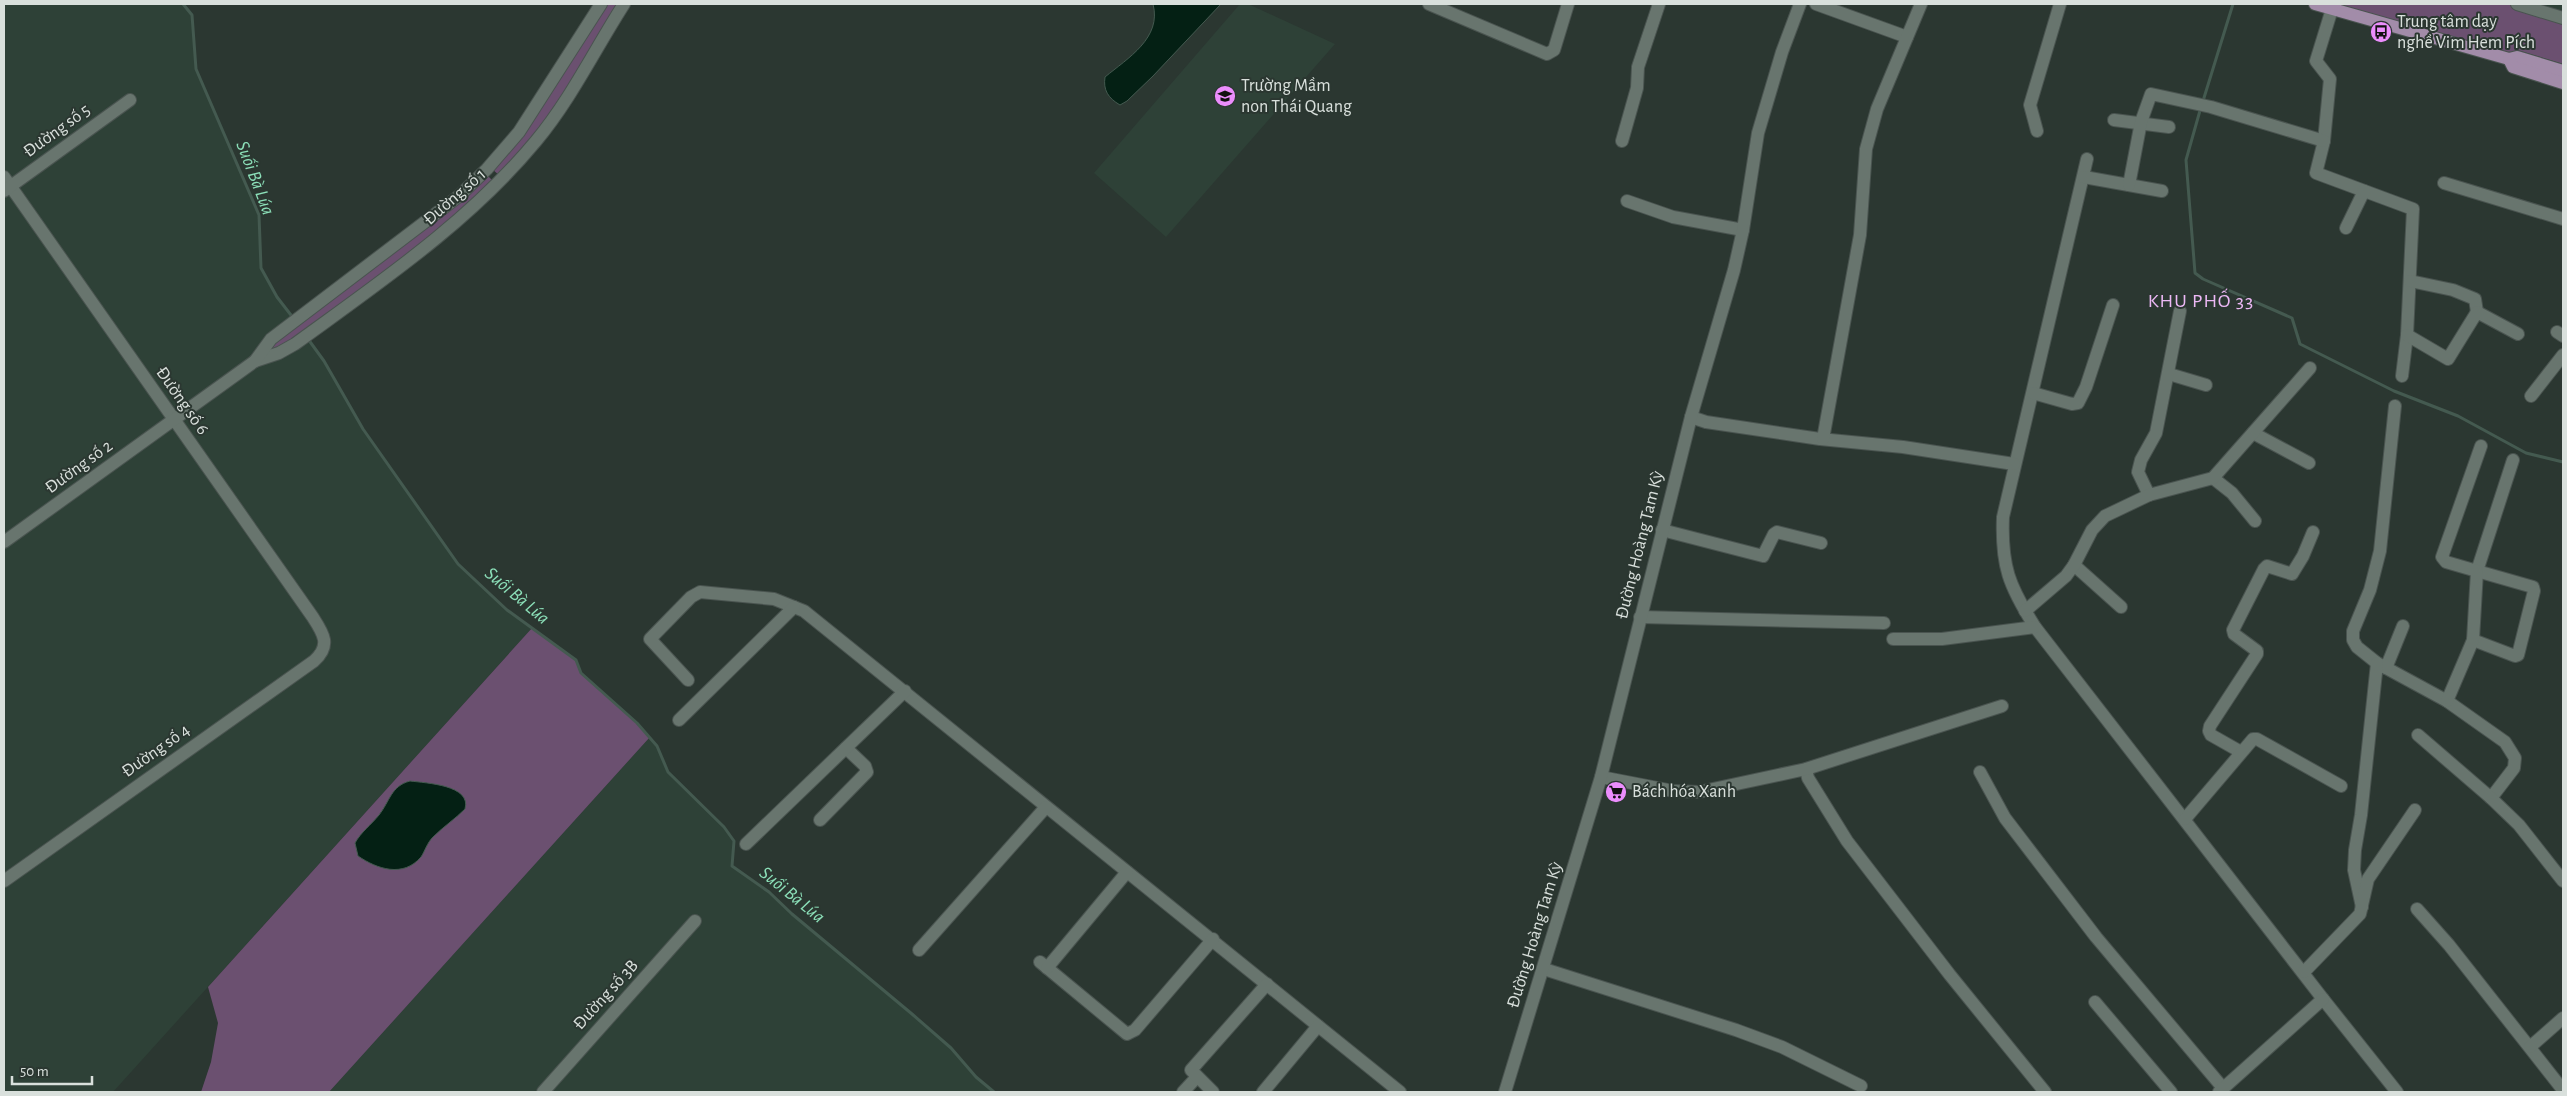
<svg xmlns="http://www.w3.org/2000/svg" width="2567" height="1096" viewBox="0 0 2567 1096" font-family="'Alegreya Sans',sans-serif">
  <rect width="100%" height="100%" fill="#2b3731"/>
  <!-- built -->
  <g fill="#2e4137">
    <polygon points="4,4 183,4 192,15 196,69 259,215 261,268 277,297 324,361 363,429 458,564 507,610 532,628 113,1092 4,1092"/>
    <polygon points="1240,4 1248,4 1335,44 1166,237 1094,173"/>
    <polygon points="2526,4 2563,4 2563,15"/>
    <polygon points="650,737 657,746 668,772 724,827 734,841 732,866 769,892 792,914 912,1014 951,1048 976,1077 994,1092 329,1092"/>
  </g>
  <!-- green -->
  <g fill="#6b5070">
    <polygon points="606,4 620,4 551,115 500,176 492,169"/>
    <polygon points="2338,4 2508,4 2563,21 2563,64 2517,50 2509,53"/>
    <polygon points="487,175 494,182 450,222 293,341 265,354 273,342"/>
    <polygon points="532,628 576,660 581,673 637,723 650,737 329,1092 201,1092 211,1062 218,1023 208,987"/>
  </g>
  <!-- water -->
  <g fill="#042014" stroke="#445a50">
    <path d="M1153 4H1221L1153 76 1127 101 1120 105C1108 98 1103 90 1105 77 1128 58 1162 38 1153 4Z"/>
    <path d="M410 781C426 783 472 785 465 809 455 819 443 827 433 837 427 843 425 851 421 857 403 878 377 869 358 856L355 843C361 832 371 825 379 815 390 801 391 786 410 781Z"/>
  </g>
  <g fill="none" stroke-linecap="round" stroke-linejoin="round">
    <!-- stream -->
    <g stroke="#445a50" stroke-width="3">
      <polyline points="183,4 192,15 196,69 259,215 261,268 277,297 294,319"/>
      <polyline points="2203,101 2233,4"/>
      <polyline points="2201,107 2186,160 2195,273 2203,279 2292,318 2300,344 2394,391 2458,416 2526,453 2563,462"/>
      <polyline points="308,339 324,361 363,429 458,564 507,610 576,660 581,673 637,723 657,746 668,772 724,827 734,841 732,866 769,892 792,914 912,1014 951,1048 976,1077 994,1092"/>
    </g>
    <!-- minor casing -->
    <g stroke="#4a5450" stroke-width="14">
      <g id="minor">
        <polyline points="1429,4 1547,54 1554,50 1568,4"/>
        <polyline points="1816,4 1907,37"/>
        <polyline points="2517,4 2563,18"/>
        <polyline points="2332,9 2316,61 2330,79 2324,141 2316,173 2413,209 2407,335 2402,376"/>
        <polyline points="2114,120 2169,127"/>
        <polyline points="2037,131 2030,105 2060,4"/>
        <polyline points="1622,141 1637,88 1638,67 1659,4"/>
        <path d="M2087 159 2003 517C2001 566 2009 586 2035 627L2323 999 2397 1092"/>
        <path d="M4 177 312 616C323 633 332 645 314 661L4 881"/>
        <polyline points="2084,177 2162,191"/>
        <polyline points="2444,183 2563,219"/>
        <polyline points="2129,185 2141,122 2151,94 2211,107 2324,141"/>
        <polyline points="4,191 130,100"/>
        <polyline points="1627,201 1673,217 1743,230"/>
        <polyline points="2346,228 2364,191"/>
        <polyline points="2410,281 2453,290 2475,299 2477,312"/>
        <polyline points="2557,332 2563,336"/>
        <polyline points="2407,335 2448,359 2477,312 2518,334"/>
        <path d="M255 361 279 353 295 344C380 282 469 222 536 141 571 99 595 49 624 4"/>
        <polyline points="2169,374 2206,385"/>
        <polyline points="2033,393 2072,404 2078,403 2086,387 2113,305"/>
        <polyline points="2531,396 2563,355"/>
        <polyline points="2395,406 2380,551 2370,590 2353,631 2353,640 2357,647 2377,663 2447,701 2505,742 2515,758 2514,768 2491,798"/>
        <polyline points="1691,417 1706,422 1820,439 1903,447 2014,464"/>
        <polyline points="2253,433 2309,463"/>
        <polyline points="1823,439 1860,235 1866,149 1877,109 1921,4"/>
        <polyline points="2213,478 2232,493 2255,521"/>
        <polyline points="2149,495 2138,472 2141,460 2156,433 2180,311"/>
        <polyline points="1662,530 1763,556 1774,534 1777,532 1821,543"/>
        <polyline points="4,542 255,361 271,339 459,196 487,169 519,132 601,4"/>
        <polyline points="2074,565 2121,607"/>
        <polyline points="2025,611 2066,576 2074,565 2092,530 2105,516 2149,495 2213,478 2310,368"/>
        <polyline points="1640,617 1884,623"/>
        <polyline points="1893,639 1942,639 2035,627"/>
        <polyline points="2473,640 2515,656 2518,655 2534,591 2533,587 2477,571 2513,460"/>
        <polyline points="2386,668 2403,626"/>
        <polyline points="688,680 650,639 691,597 700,592 774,599 804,611 1400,1092"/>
        <polyline points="2447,701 2473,640 2477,571 2446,562 2442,557 2481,446"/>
        <polyline points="679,720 794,607"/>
        <polyline points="2418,735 2491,798 2519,825 2563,881"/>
        <polyline points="2241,752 2211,735 2209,731 2210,726 2257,654 2257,651 2234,634 2233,630 2264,569 2267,566 2292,574 2303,556 2313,532"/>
        <polyline points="1806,769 1808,778 1847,841 1950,975 2045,1092"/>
        <polyline points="1980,772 2005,818 2096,937 2223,1088"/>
        <polyline points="1601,777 1673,791 1699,792 1806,769 2002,706"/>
        <polyline points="2185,819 2253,739 2257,739 2341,786"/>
        <polyline points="820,820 867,772 865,766 846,748"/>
        <polyline points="746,844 905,691"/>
        <polyline points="2362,907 2354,870 2355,850 2361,815 2377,663"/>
        <polyline points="2417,909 2449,945 2563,1090"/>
        <polyline points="919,950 1046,807"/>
        <polyline points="1040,962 1127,1034 1135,1030 1213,939"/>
        <polyline points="1047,968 1127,872"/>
        <polyline points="1544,969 1736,1030 1782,1047 1861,1086"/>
        <polyline points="2304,972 2360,914 2368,879 2415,810"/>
        <polyline points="2095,1002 2171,1092"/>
        <polyline points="2530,1047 2563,1018"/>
        <polyline points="543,1092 695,921"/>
        <polyline points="1183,1092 1196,1078"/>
        <polyline points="1213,1092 1191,1070 1267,984"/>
        <polyline points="1263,1092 1318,1026"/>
        <polyline points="1505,1092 1601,777 1691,417 1734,270 1743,230 1758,133 1782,52 1800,4"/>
        <polyline points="2219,1092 2323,999"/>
      </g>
    </g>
    <!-- major casing -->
    <g stroke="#4a5450" stroke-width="14">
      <g id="major">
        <polyline points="2315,4 2509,59 2517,57 2563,71"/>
        <polyline points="2509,59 2513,67 2563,83"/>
      </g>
    </g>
    <!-- minor -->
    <use href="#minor" stroke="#68756e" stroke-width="12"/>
    <!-- major -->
    <use href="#major" stroke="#a28ca9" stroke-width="12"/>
  </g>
  <!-- icons -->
  <defs>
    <g id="bus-disc" transform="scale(1.125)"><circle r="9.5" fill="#eb8dfc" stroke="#2b3731"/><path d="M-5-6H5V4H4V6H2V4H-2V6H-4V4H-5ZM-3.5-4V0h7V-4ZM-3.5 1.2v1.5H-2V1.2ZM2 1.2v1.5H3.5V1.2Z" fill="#111"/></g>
    <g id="school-disc" transform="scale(1.125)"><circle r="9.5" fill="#eb8dfc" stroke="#2b3731"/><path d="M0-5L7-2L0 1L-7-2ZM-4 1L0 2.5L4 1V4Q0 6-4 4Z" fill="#111"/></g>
    <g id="supermarket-disc" transform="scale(1.125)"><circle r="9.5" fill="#eb8dfc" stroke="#2b3731"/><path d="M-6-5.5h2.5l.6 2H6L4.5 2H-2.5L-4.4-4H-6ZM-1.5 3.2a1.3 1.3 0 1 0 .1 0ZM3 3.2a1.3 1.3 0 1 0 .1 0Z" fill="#111"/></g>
  </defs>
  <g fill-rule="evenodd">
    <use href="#bus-disc" x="2381" y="32"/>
    <use href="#school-disc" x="1225" y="96"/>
    <use href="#supermarket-disc" x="1616" y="792"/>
  </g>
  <g text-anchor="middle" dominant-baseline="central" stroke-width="4" stroke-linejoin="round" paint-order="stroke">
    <!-- poi labels -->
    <g font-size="18" fill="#d9e0dc" stroke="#2b3731" text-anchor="start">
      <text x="2397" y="22">Trung tâm dạy<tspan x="2397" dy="21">nghề Vim Hem Pích</tspan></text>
      <text x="1241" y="86">Trường Mầm<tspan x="1241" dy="21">non Thái Quang</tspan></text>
      <text x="1632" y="792">Bách hóa Xanh</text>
    </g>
    <!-- street labels -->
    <g font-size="18" fill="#d9e0dc" stroke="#2b3731">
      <text transform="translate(57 131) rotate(-36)">Đường số 5</text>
      <text transform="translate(455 197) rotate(-41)">Đường số 1</text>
      <text transform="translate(182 401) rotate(55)">Đường số 6</text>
      <text transform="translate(79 467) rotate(-36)">Đường số 2</text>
      <text transform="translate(1640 545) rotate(-76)">Đường Hoàng Tam Kỳ</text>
      <text transform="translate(156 751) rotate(-35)">Đường số 4</text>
      <text transform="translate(1535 935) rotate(-73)">Đường Hoàng Tam Kỳ</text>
      <text transform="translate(606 995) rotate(-48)">Đường số 3B</text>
    </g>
    <!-- water labels -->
    <g font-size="19" font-style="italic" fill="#8ce0b9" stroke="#2b3731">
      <text transform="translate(255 178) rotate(69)">Suối Bà Lúa</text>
      <text transform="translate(517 596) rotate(40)">Suối Bà Lúa</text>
      <text transform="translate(792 895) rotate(39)">Suối Bà Lúa</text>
    </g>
    <!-- quarter labels -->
    <g font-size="20" letter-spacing="1" fill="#ecb8f5" stroke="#2b3731">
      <text x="2201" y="301">KHU PHỐ 33</text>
    </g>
  </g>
  <!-- border -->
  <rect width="2567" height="1096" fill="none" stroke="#d9e0dc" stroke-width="10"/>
  <!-- scale -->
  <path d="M12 1076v8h80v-8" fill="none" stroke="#d9e0dc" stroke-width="2.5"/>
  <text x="20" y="1076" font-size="15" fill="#d9e0dc" stroke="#2b3731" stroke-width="4" paint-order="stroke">50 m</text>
</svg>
